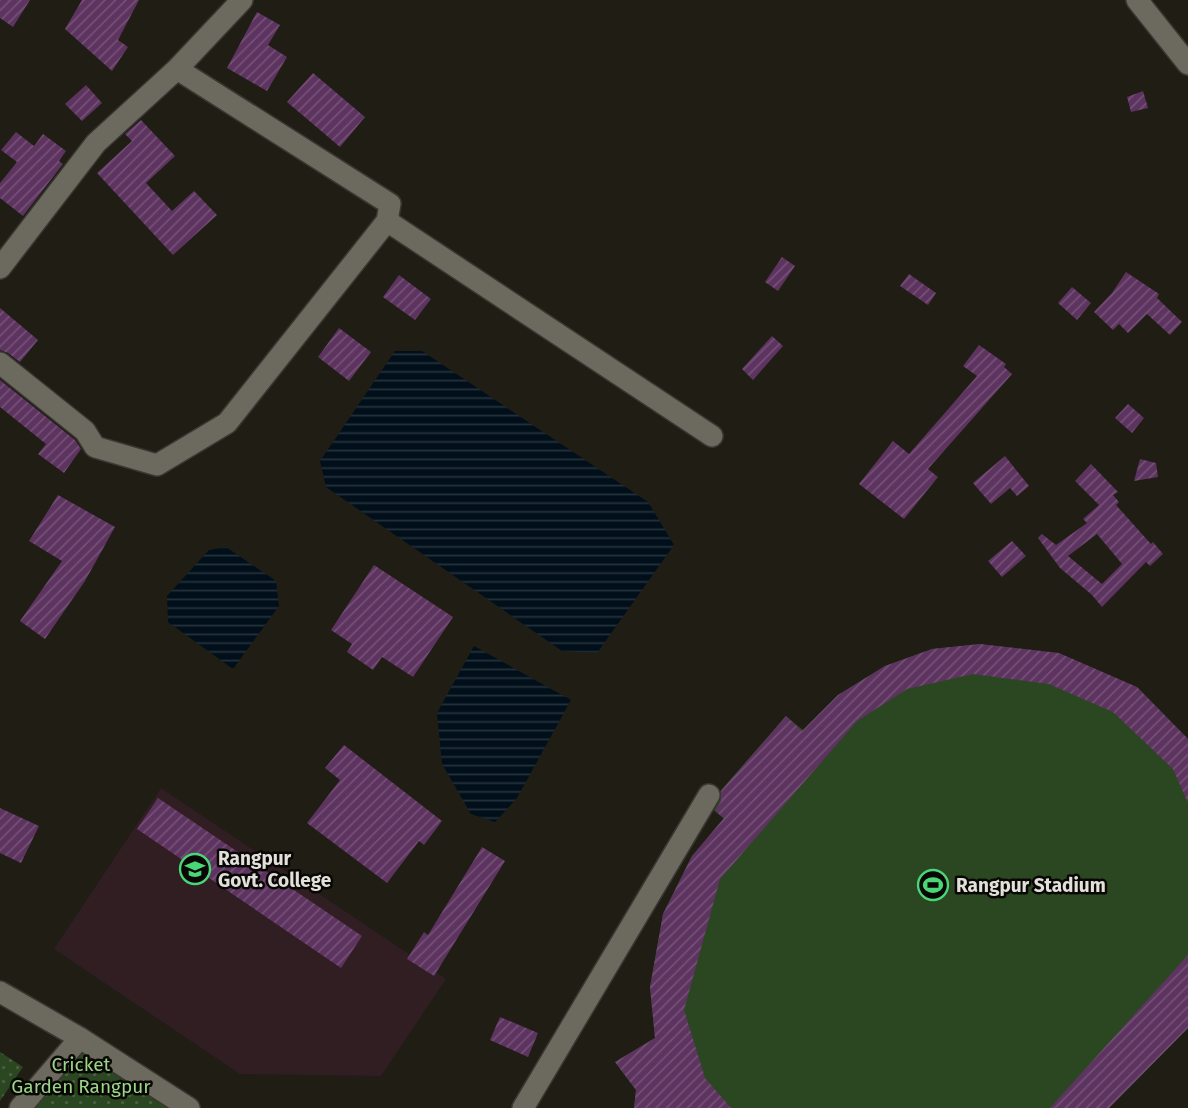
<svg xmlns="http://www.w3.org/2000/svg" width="1188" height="1108" viewBox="0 0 1188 1108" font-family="'Fira Sans',sans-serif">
  <defs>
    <pattern id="green-dots" width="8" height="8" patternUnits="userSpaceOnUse" patternTransform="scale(1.75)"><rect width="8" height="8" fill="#2b4721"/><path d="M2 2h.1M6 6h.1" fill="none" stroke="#496141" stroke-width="1.8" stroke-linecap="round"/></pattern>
    <pattern id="water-rules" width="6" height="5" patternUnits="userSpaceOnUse" patternTransform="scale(1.75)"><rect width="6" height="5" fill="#000f1a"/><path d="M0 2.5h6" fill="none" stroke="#25323b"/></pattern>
    <pattern id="building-hatch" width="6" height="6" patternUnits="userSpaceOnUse" patternTransform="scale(1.75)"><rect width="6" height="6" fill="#5d3360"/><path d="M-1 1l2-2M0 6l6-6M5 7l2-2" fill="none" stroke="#745076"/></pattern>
  </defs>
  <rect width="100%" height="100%" fill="#1f1d14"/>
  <!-- education -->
  <polygon fill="#301e23" points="161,788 446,979 381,1076 240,1074 54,949"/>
  <!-- green -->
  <g fill="url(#green-dots)">
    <polygon points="75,1026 181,1108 11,1108"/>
    <polygon points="0,1052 23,1067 0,1101"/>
  </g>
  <!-- pitch -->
  <polygon fill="#2b4721" points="980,644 1137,687 1188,739 1188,1028 1109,1108 634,1108 636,1090 615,1062 655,1038 650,987 663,914 692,856 724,819 708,805 786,716 803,730 838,695 885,666 932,649"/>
  <!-- water -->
  <g fill="url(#water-rules)">
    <polygon points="395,351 422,351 648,502 674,545 597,653 562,651 326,487 320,461"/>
    <polygon points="226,547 276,581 279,606 233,669 168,622 167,596 209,550"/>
    <polygon points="474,646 571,700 517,798 495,822 471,814 442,764 437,713"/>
  </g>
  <!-- building -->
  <g fill="url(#building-hatch)" fill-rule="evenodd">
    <polygon points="0,0 30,0 13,27 0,18"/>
    <polygon points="82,0 139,0 118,40 128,47 112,71 65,29"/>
    <polygon points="257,12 280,25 268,45 287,57 267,91 227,68"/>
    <polygon points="313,73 365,117 340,147 287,102"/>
    <polygon points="86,85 102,103 82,121 65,104"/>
    <polygon points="1143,91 1148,108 1131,112 1127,97"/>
    <polygon points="141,120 175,156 146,183 172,211 194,191 217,215 173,255 97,173 132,141 125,134"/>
    <polygon points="16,132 34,146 43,134 66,151 59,161 63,164 23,216 0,198 0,183 17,162 1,150"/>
    <polygon points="782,257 795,266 778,291 765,282"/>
    <polygon points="1126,272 1159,294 1157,298 1182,322 1170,335 1147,314 1128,333 1119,324 1113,330 1094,312 1112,293"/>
    <polygon points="909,274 936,293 928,305 900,286"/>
    <polygon points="399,275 431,299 415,320 383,297"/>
    <polygon points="1072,287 1091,303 1077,320 1058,303"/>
    <polygon points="0,308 38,340 20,362 8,353 0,350"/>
    <polygon points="339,328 371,352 349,381 318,357"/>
    <polygon points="772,336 783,346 753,380 742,369"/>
    <polygon points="979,345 1006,364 1004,367 1012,374 928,469 938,477 904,519 859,484 893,441 909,454 977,376 963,366"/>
    <polygon points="0,380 75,440 81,449 64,473 38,454 46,444 0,407"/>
    <polygon points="1128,404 1144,418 1132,433 1115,418"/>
    <polygon points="1005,456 1029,486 1017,496 1010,488 991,504 973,483"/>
    <polygon points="1140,459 1156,463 1158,477 1134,481"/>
    <path d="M1091 464 1118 492 1113 495 1119 502 1116 505 1151 544 1153 542 1163 554 1150 566 1146 562 1102 607 1092 595 1060 568 1038 538 1042 534 1056 545 1087 523 1083 519 1099 505 1075 481ZM1097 534 1122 564 1102 584 1068 556Z"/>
    <polygon points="58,495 115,527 85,581 45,639 20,621 62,561 29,541"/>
    <polygon points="1012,541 1026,556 1002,577 988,561"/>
    <polygon points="374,565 453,617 413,677 382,657 373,670 347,652 352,644 331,630"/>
    <polygon points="980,644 1059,653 1137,687 1188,739 1188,803 1173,769 1113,712 1049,684 973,674 907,689 857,721 720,879 684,1010 705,1078 731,1108 634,1108 636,1090 615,1062 655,1038 650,987 663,914 692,856 724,818 715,811 721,801 721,791 786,716 802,731 838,695 885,666 932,649"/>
    <polygon points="344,745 442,821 424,845 419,841 387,883 307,823 340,780 325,768"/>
    <polygon points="158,798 362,936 341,968 137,829"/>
    <polygon points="0,808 39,826 21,863 0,853"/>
    <polygon points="482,847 505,861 434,976 407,959 424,932 428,935"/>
    <polygon points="1188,955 1188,1028 1109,1108 1050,1108"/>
    <polygon points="500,1017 538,1033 528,1057 490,1040"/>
  </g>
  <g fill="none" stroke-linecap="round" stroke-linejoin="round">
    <!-- minor casing -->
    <g stroke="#393732" stroke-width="24">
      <g id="minor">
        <polyline points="1137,0 1188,64"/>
        <polyline points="177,69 390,204 387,221"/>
        <polyline points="0,268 96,143 177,69 242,0"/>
        <polyline points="0,363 85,431 95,447 157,465 227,423 387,221 712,436"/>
        <polyline points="0,992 80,1038 189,1108"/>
        <polyline points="20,1108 80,1038"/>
        <polyline points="523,1108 709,795"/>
      </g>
    </g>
    <!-- minor -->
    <use href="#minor" stroke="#6c6a5e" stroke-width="21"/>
  </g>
  <!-- icons -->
  <defs>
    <g id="university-ring" transform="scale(1.575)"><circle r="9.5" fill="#080704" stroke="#4ad677" stroke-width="1.5"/><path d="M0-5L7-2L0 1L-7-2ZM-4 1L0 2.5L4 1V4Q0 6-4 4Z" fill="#4ad677"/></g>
    <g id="stadium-ring" transform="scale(1.575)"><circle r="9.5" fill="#080704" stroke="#4ad677" stroke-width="1.5"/><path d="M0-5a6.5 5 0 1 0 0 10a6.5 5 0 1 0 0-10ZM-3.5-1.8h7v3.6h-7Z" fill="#4ad677"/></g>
  </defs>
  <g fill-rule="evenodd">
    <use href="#university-ring" x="195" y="869"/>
    <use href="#stadium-ring" x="933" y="885"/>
  </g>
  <g text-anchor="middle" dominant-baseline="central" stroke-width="5" stroke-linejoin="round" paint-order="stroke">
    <!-- poi labels -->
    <g font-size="19" font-weight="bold" fill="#e1e0da" stroke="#080704" text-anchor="start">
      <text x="218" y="858">Rangpur<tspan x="218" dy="22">Govt. College</tspan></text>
      <text x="956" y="885">Rangpur Stadium</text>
    </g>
    <!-- park labels -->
    <g font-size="19" fill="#9bd588" stroke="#080704">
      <text x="81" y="1064">Cricket<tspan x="81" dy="22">Garden Rangpur</tspan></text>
    </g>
  </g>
</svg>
